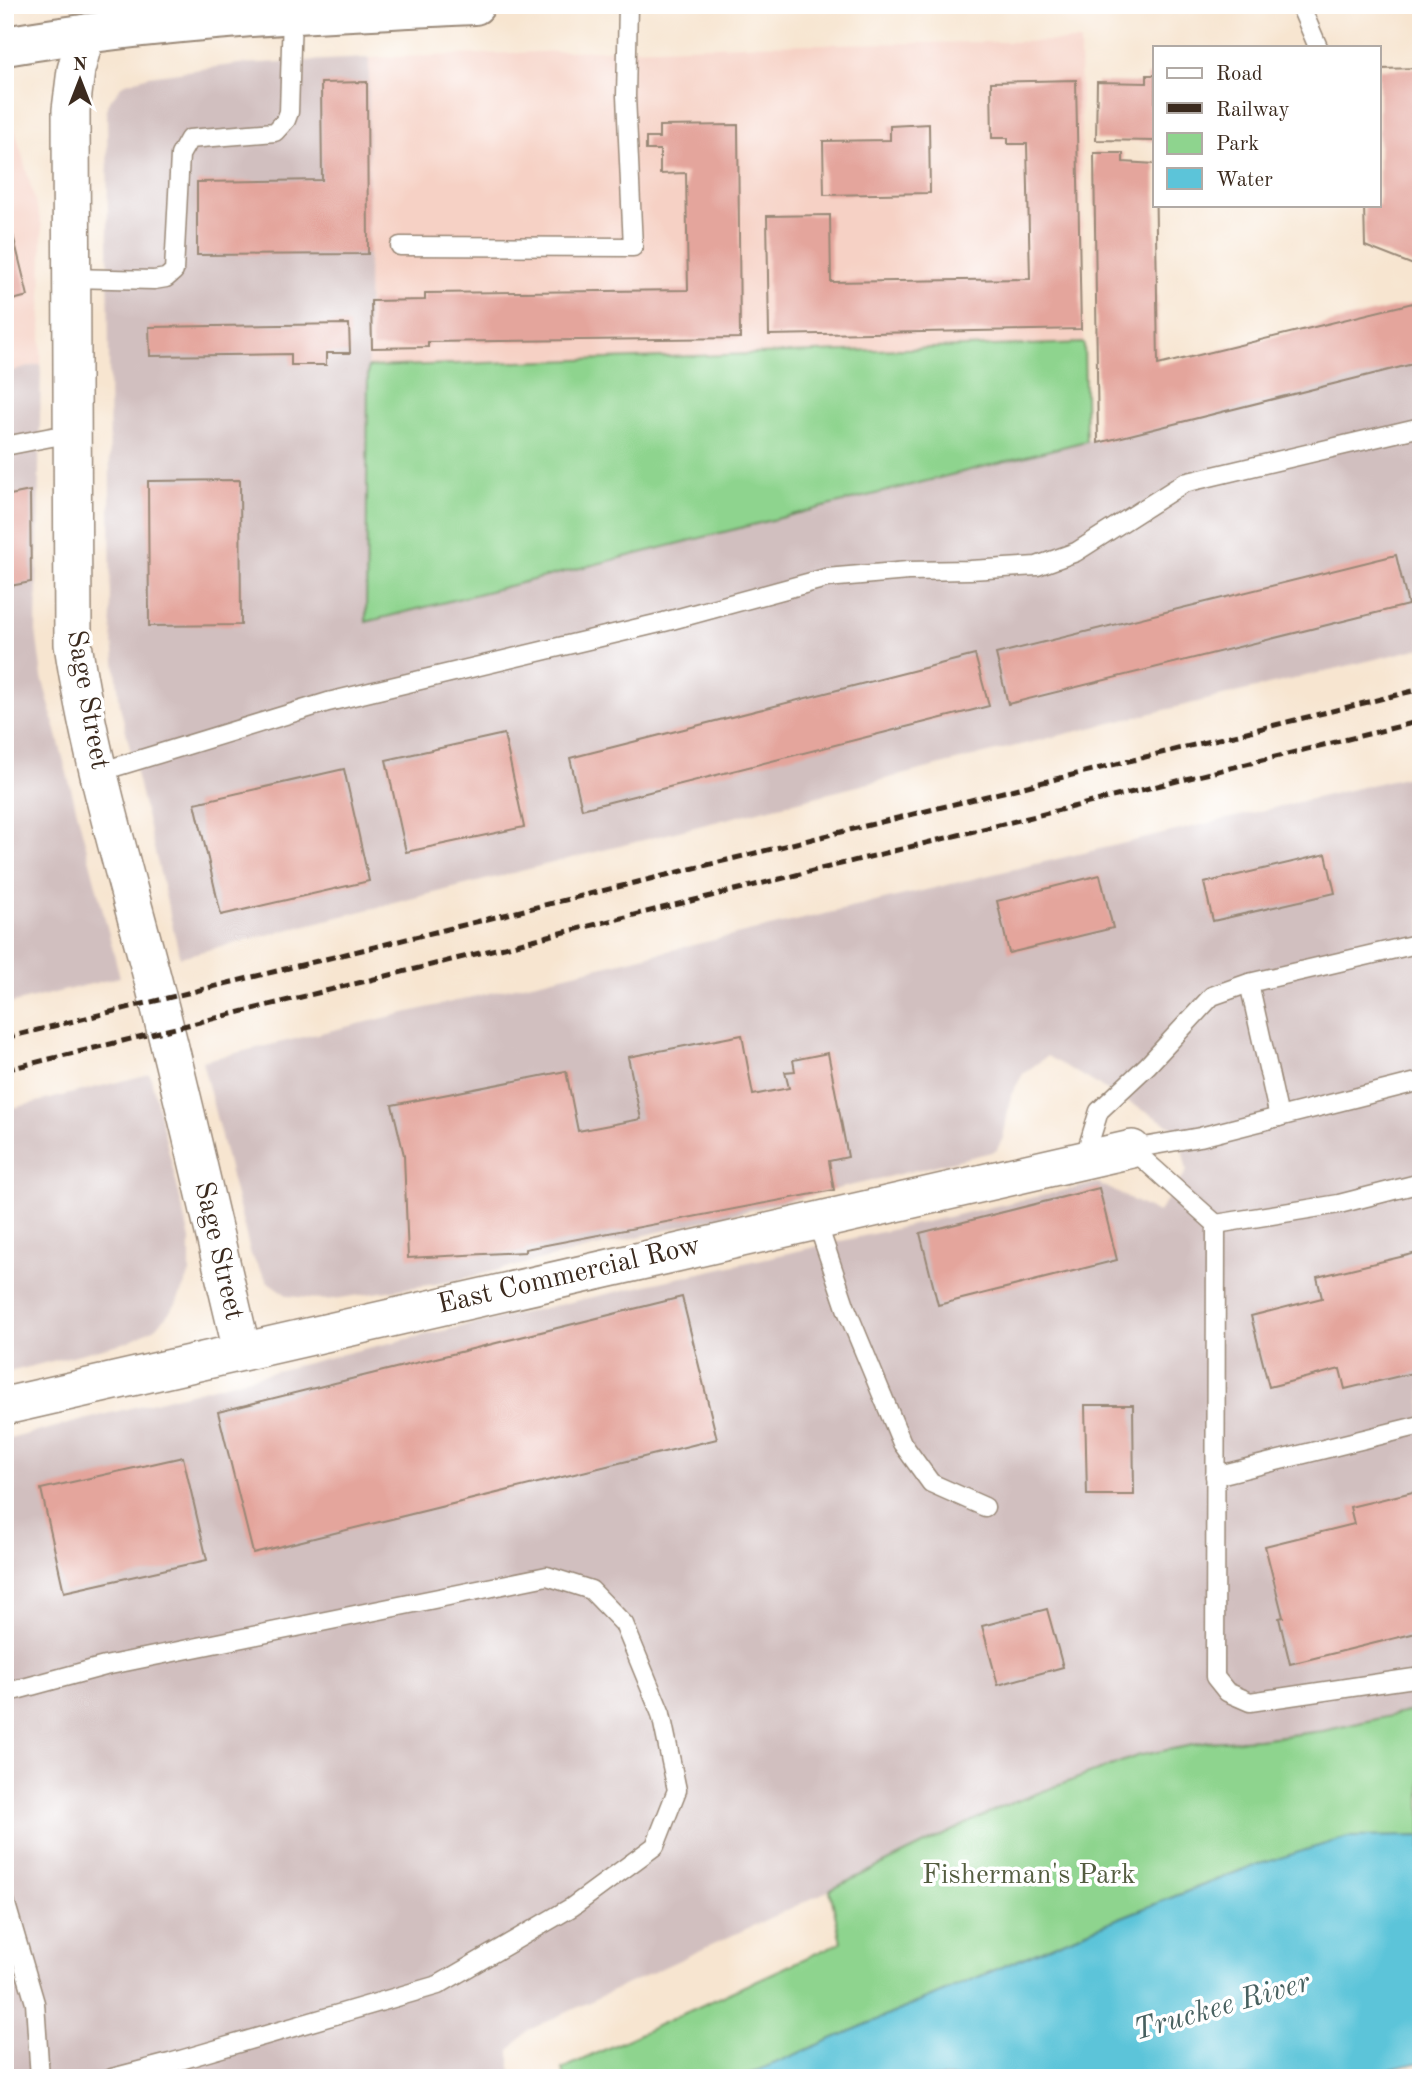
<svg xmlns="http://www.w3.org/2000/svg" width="1426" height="2083" viewBox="0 0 1426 2083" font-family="'Old Standard TT',serif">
  <rect width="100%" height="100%" fill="#fff"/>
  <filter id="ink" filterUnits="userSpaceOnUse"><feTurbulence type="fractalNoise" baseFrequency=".0143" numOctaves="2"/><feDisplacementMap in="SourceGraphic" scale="14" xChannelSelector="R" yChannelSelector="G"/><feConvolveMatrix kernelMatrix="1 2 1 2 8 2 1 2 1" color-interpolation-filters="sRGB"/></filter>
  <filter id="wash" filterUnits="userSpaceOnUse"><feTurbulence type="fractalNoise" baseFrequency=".00686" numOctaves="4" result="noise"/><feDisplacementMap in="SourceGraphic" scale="28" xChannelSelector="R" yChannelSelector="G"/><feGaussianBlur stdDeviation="1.57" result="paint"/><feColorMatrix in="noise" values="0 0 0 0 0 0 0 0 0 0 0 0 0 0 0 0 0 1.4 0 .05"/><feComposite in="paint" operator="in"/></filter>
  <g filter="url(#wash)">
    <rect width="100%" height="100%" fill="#f7e5d0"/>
    <!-- built -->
    <g fill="#f6d1c5">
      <polygon points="1080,41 1084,343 368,367 369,58 746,45"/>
      <polygon points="5,107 10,112 42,226 41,364 5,373"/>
    </g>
    <!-- industrial -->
    <g fill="#d1bfbf">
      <polygon points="369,58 368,367 1084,343 1087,441 1421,361 1421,648 1016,746 180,957 120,706 111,624 107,105 123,84 149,76 239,64"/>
      <polygon points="41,364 36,631 42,677 120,977 5,1005 5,373"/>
      <polygon points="1421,773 1421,1709 1323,1731 1258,1739 1208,1742 1001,1807 830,1890 529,2030 510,2050 510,2067 513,2078 5,2078 5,1440 363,1349 1098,1183 1158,1213 1187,1171 1178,1130 1047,1056 1023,1074 1011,1095 1003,1138 996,1151 449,1282 327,1300 288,1296 268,1282 251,1255 202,1061"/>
      <polygon points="150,1074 190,1239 190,1273 176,1304 157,1327 127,1342 5,1373 5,1110"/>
    </g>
    <!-- green -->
    <g fill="#8ed48e" stroke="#647f56" stroke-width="2">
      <polygon points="1084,343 1086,441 366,622 368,367"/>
      <polygon points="1421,1709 1421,1836 1247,1868 1094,1928 740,2078 565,2078 562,2069 841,1942 830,1890 1001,1807 1137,1756 1208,1742 1258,1739 1323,1731"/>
    </g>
    <!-- water -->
    <polygon fill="#5cc4d9" stroke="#4c777c" stroke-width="2" points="1421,1836 1421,2062 1353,2078 740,2078 1094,1928 1247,1868 1348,1837"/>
    <g id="blocks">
      <!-- building -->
      <g fill="#e4a59c">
        <polygon points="1421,68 1421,268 1365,246 1364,205 1379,205 1379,69"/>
        <polygon points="1147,75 1155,75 1155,141 1096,140 1097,82 1147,83"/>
        <polygon points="1076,80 1081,329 769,335 767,216 830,215 831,282 1030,279 1027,144 1008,144 1008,138 992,138 991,82"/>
        <polygon points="367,82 368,254 197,255 197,182 322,180 321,83"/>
        <polygon points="929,124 930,193 824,195 823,141 890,140 890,126"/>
        <polygon points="738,125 740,338 428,342 428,347 372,348 371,301 425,300 425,293 688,290 686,173 660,174 660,150 646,150 646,138 659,138 659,126"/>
        <polygon points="1094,153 1123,153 1123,162 1155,164 1158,365 1421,301 1421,362 1098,443"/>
        <polygon points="6,206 28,296 5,302 5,207"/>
        <polygon points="349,324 350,353 326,353 326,365 291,365 291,354 150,356 149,327"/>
        <polygon points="240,480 241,625 149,626 148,481"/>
        <polygon points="30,491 31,582 5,587 5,496"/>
        <polygon points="1396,555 1408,605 1008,704 996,654"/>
        <polygon points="975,655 989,706 582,809 570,758"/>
        <polygon points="504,734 524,827 406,852 386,760"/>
        <polygon points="344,769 369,881 221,915 195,803"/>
        <polygon points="1326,854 1335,893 1213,921 1204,883"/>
        <polygon points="1100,875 1113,928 1009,953 997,901"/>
        <polygon points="742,1035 753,1095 789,1088 785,1072 795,1071 793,1060 828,1053 848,1157 829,1161 834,1190 525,1249 525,1252 408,1258 404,1155 392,1105 566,1071 578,1131 641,1119 628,1057"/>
        <polygon points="1099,1188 1117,1260 938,1305 920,1233"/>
        <polygon points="1421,1252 1421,1371 1345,1389 1340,1369 1269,1387 1251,1316 1322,1298 1317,1277"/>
        <polygon points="682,1297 717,1439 253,1553 218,1412"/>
        <polygon points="1085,1405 1133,1405 1134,1495 1087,1495"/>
        <polygon points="183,1457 207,1560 64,1592 41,1489"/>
        <polygon points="1421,1490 1421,1635 1417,1636 1416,1633 1290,1664 1279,1618 1283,1617 1265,1546 1354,1524 1350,1507"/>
        <polygon points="1047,1609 1063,1667 998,1685 982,1626"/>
      </g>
    </g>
  </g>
  <g filter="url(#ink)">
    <use href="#blocks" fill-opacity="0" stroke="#987" stroke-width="2"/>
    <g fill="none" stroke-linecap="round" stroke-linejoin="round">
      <!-- service casing -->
      <g stroke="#987" stroke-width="21">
        <g id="service">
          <polyline points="1300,5 1318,47"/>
          <polyline points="400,246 633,247 626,96 628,5"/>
          <polyline points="70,278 154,280 166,278 174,271 180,155 189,139 275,132 286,120 289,112 292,14"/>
          <polyline points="5,446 72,433"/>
          <polyline points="99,772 328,702 664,622 826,578 908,571 970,570 1037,566 1076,552 1184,483 1421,427"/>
          <polyline points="1279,1117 1249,983 1421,943"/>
          <polyline points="1132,1149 1216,1224 1215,1677 1227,1692 1250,1702 1421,1677"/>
          <polyline points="1132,1149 1200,1137 1421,1081"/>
          <polyline points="1084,1159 1099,1111 1148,1065 1212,996 1249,983"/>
          <polyline points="816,1219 846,1308 902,1443 931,1483 985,1507"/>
          <polyline points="1216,1224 1339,1204 1421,1183"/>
          <polyline points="1215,1476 1421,1425"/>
          <polyline points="5,1693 105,1666 547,1576 591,1590 624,1624 661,1714 677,1790 655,1846 572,1907 438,1985 170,2063 112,2078"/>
          <polyline points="5,1901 35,2003 40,2078"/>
        </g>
      </g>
      <!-- minor casing -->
      <g stroke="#987" stroke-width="40">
        <g id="minor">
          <path d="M86 33 76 70 71 110 73 644C91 765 128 882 158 1000 188 1117 214 1234 242 1351"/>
          <polyline points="5,1406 1132,1149"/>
        </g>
      </g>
      <!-- secondary casing -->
      <g stroke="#987" stroke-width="42">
        <path id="secondary" d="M5 46C161 19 318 12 475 5"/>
      </g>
      <!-- service -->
      <use href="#service" stroke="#fff" stroke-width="18"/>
      <!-- minor -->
      <use href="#minor" stroke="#fff" stroke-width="37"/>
      <!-- secondary -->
      <use href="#secondary" stroke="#fff" stroke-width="38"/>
      <!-- rail -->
      <g stroke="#3b2a1e" stroke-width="5" stroke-dasharray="10 5" stroke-linecap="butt">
        <polyline points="5,1038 1421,689"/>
        <polyline points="5,1070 1421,721"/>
      </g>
    </g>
  </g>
  <g text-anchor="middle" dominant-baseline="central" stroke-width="7" stroke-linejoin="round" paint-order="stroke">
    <!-- street labels -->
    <g font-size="28" fill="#3b2a1e" stroke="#fff">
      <text transform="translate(87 700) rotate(80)">Sage Street</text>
      <text transform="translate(218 1251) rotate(77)">Sage Street</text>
      <text transform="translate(569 1276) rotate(-13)">East Commercial Row</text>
    </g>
    <!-- park labels -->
    <g font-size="28" fill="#545d40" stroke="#fff">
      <text x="1029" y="1876">Fisherman's Park</text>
    </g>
    <!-- water labels -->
    <g font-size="30" font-style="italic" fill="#47605f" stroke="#fff">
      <text transform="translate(1222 2007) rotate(-16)">Truckee River</text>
    </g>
  </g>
  <!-- margin -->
  <rect width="1426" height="2083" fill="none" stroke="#fff" stroke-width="28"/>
  <!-- legend -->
  <rect x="1153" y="46" width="228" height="161" fill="#ffffff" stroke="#b1aaa5" stroke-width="2"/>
  <rect x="1167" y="68" width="35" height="10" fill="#ffffff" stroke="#b1aaa5" stroke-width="2"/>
  <text x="1216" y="80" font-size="21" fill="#3b2a1e">Road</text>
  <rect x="1167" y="103" width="35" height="10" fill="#3b2a1e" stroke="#b1aaa5" stroke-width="2"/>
  <text x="1216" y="116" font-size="21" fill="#3b2a1e">Railway</text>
  <rect x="1167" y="133" width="35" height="21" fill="#8ed48e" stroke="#b1aaa5" stroke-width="2"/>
  <text x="1216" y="150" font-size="21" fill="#3b2a1e">Park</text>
  <rect x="1167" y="168" width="35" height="21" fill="#5cc4d9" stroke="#b1aaa5" stroke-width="2"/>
  <text x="1216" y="186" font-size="21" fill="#3b2a1e">Water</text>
  <!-- north arrow -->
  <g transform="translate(80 80)" stroke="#ffffff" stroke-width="5" paint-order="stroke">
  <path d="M0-5L12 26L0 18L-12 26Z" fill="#3b2a1e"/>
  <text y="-10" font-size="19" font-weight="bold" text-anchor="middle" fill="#3b2a1e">N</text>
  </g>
</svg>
